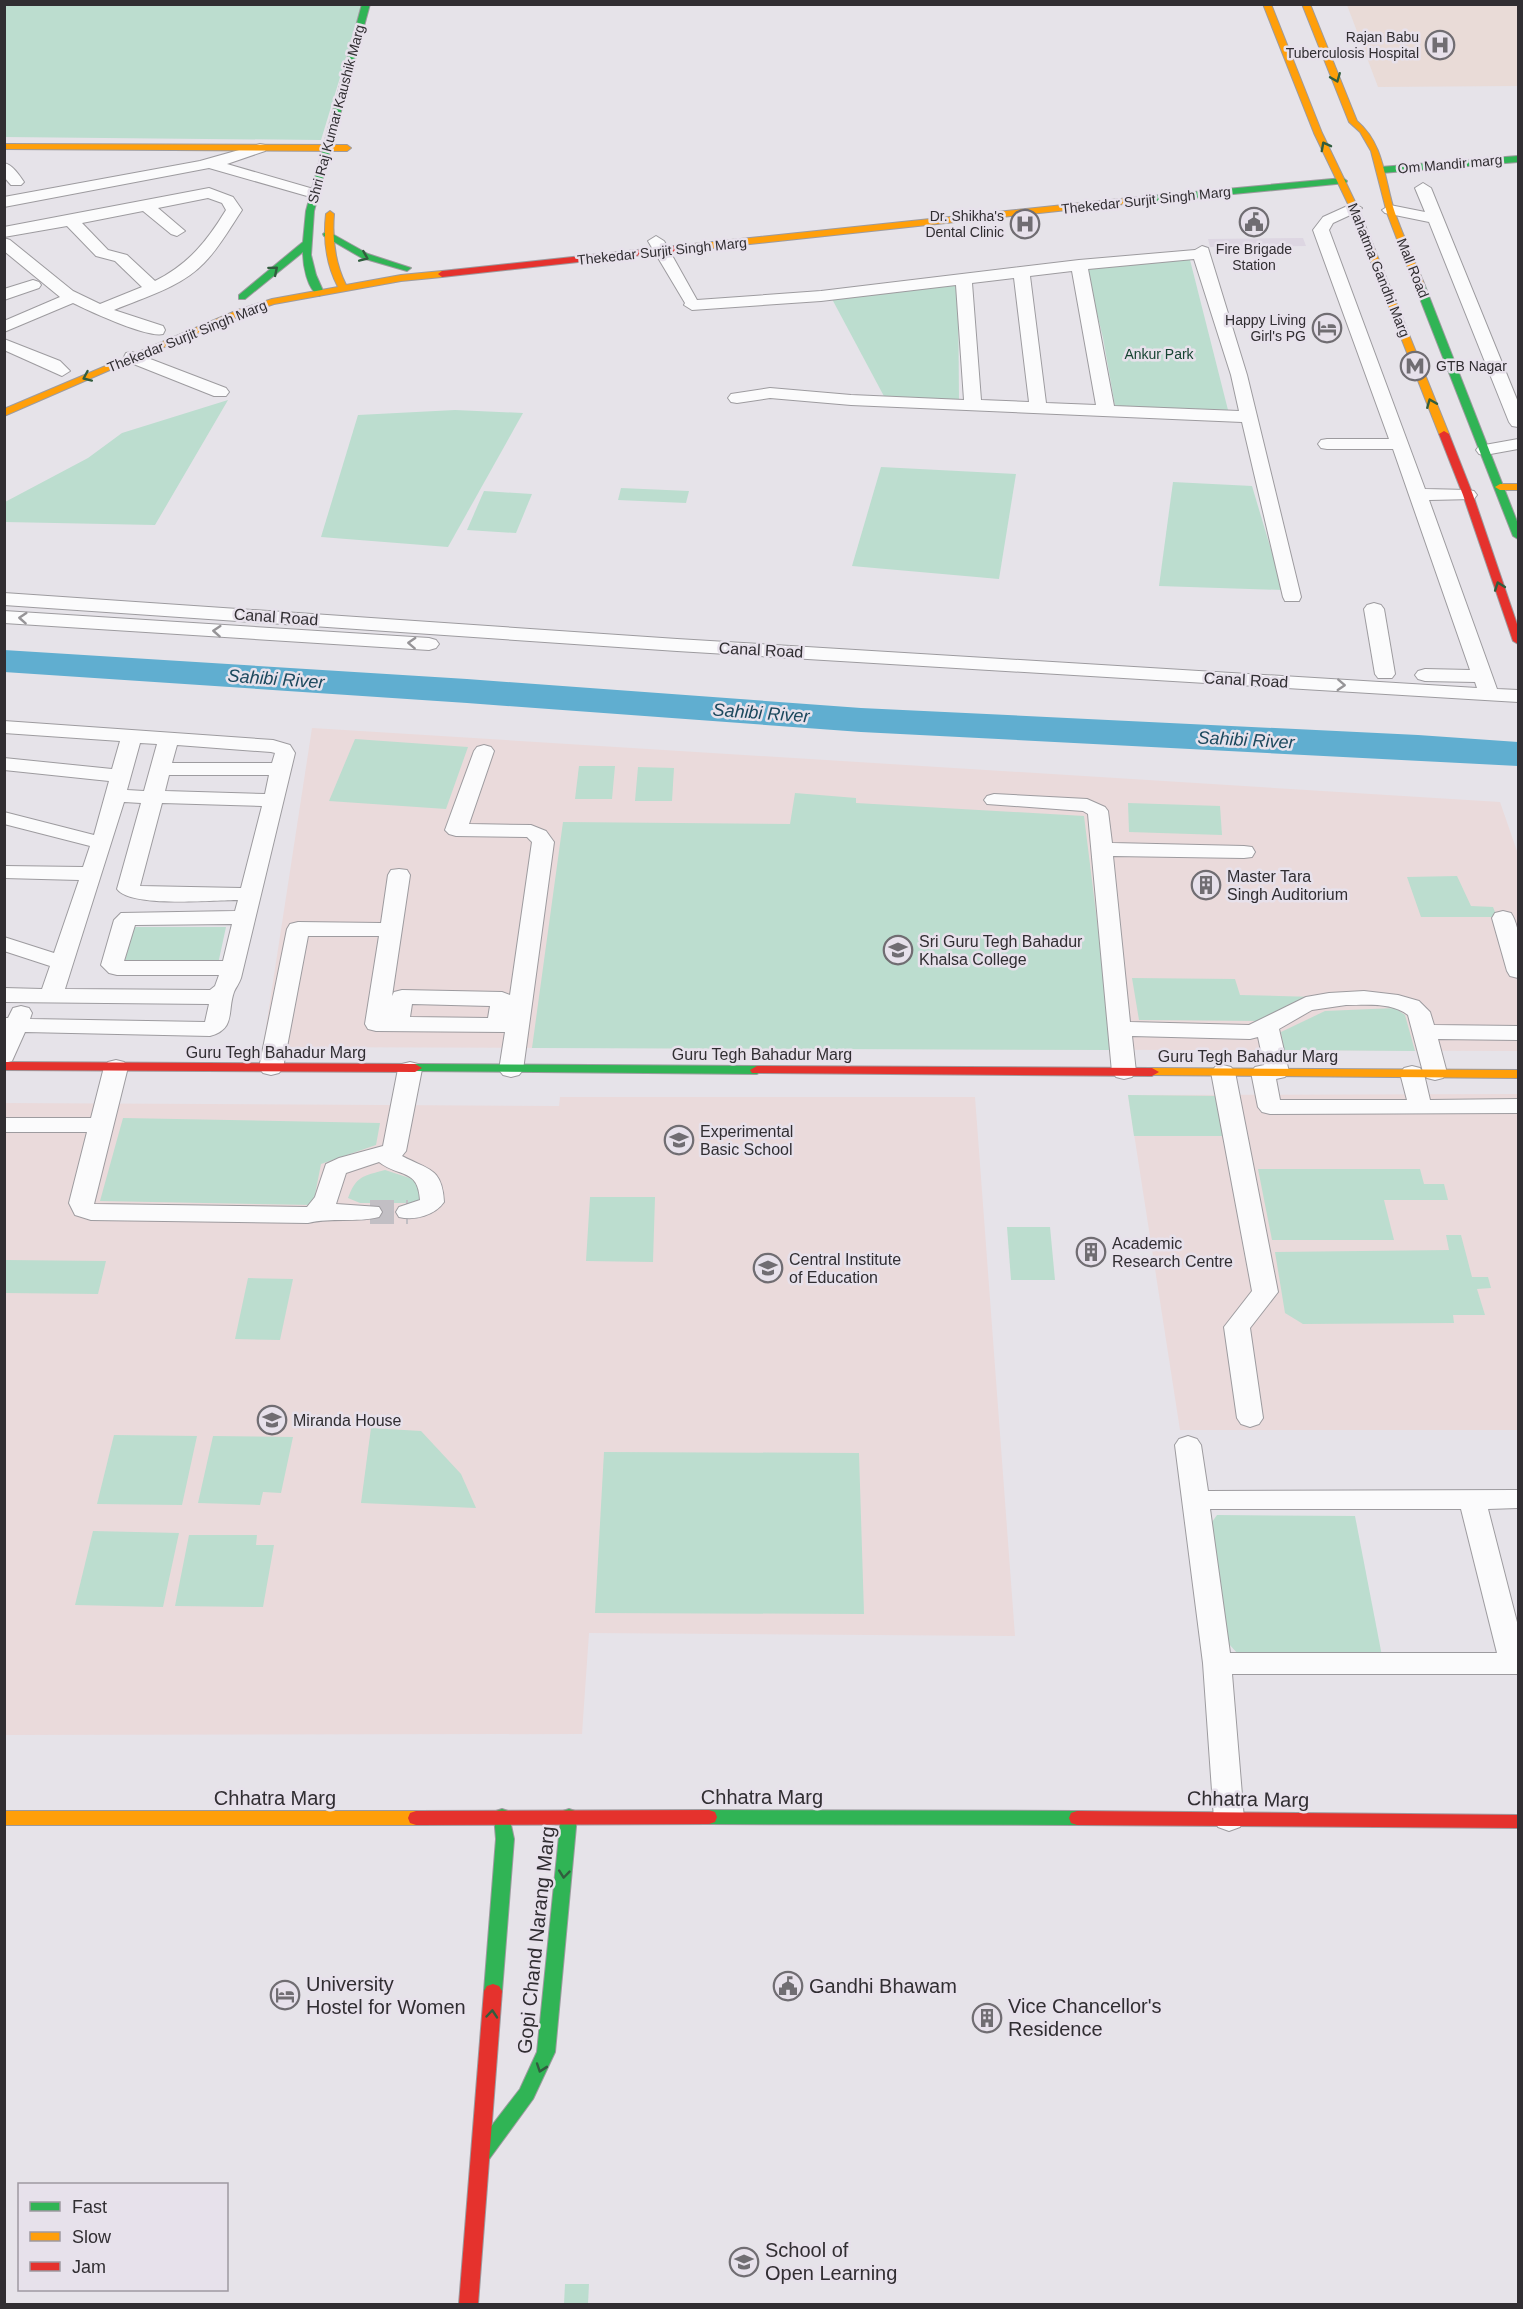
<svg xmlns="http://www.w3.org/2000/svg" width="1523" height="2309" viewBox="0 0 1523 2309" font-family="Helvetica,sans-serif">
  <rect width="100%" height="100%" fill="#e6e3e9"/>
  <!-- built -->
  <polygon fill="#ddd6e2" points="1303,238 1306,246 1210,247 1208,239"/>
  <!-- education -->
  <g fill="#eadadb">
    <polygon points="312,728 1500,802 1518,854 1518,1051 263,1047"/>
    <polygon points="1518,1094 1518,1430 1180,1430 1128,1095"/>
    <polygon points="560,1097 975,1097 1015,1636 589,1633 582,1734 5,1735 5,1103 559,1106"/>
  </g>
  <!-- medical -->
  <polygon fill="#e9dbd7" points="1347,5 1518,5 1518,86 1378,87"/>
  <!-- green -->
  <g fill="#bcddcf">
    <polygon points="5,5 362,5 321,140 5,137"/>
    <polygon points="1189,256 1228,410 1115,406 1103,338 1086,268"/>
    <polygon points="958,282 959,402 886,400 832,299"/>
    <polygon points="228,400 155,525 5,522 5,502 88,458 122,433"/>
    <polygon points="455,410 523,413 448,547 321,537 358,415"/>
    <polygon points="881,467 1016,474 999,579 852,566"/>
    <polygon points="1173,482 1252,486 1283,590 1159,586"/>
    <polygon points="621,488 689,491 686,503 618,500"/>
    <polygon points="484,491 532,494 516,533 467,530"/>
    <polygon points="355,739 468,747 446,809 329,801"/>
    <polygon points="579,766 615,766 612,799 575,799"/>
    <polygon points="638,767 674,768 672,801 635,801"/>
    <polygon points="795,793 856,798 856,803 1084,816 1113,1050 532,1048 563,822 790,824"/>
    <polygon points="1128,803 1220,806 1222,835 1129,832"/>
    <polygon points="1457,876 1471,906 1493,907 1497,917 1421,917 1407,877"/>
    <polygon points="133,927 226,927 218,964 124,964"/>
    <polygon points="1132,978 1235,979 1240,995 1316,997 1263,1021 1139,1020"/>
    <polygon points="1395,1008 1405,1015 1415,1051 1284,1050 1281,1032 1325,1011"/>
    <polygon points="1128,1095 1221,1096 1228,1136 1134,1136"/>
    <polygon points="123,1118 380,1123 376,1145 321,1164 313,1205 100,1201"/>
    <polygon points="1258,1169 1420,1169 1424,1184 1444,1184 1448,1200 1384,1200 1394,1240 1272,1240"/>
    <path d="M385 1170 419 1181 420 1200 413 1203H360L348 1198C356 1176 363 1176 385 1170Z"/>
    <polygon points="590,1197 655,1197 653,1262 586,1261"/>
    <polygon points="1007,1227 1050,1227 1055,1280 1011,1280"/>
    <polygon points="1446,1235 1461,1235 1472,1277 1488,1277 1491,1288 1477,1289 1485,1315 1453,1315 1454,1323 1303,1324 1285,1313 1275,1252 1449,1250"/>
    <polygon points="5,1260 106,1261 98,1294 5,1293"/>
    <polygon points="248,1278 293,1279 280,1340 235,1339"/>
    <polygon points="371,1428 421,1431 461,1474 476,1508 361,1503"/>
    <polygon points="114,1435 197,1436 182,1505 97,1504"/>
    <polygon points="213,1436 293,1437 281,1493 263,1492 260,1505 198,1503"/>
    <polygon points="604,1452 859,1453 864,1614 595,1613"/>
    <polygon points="1217,1515 1355,1516 1382,1656 1238,1654 1228,1643 1212,1522"/>
    <polygon points="93,1531 179,1533 163,1607 75,1605"/>
    <polygon points="189,1535 257,1535 256,1545 274,1545 263,1607 175,1606"/>
    <polygon points="565,2284 589,2284 588,2304 564,2304"/>
  </g>
  <g fill="none" stroke-linecap="round" stroke-linejoin="round">
    <!-- river -->
    <polygon fill="#60aed0" fill-rule="evenodd" points="4,650 467,679 861,708 1418,735 1518,742 1518,766 861,732 467,703 4,672"/>
    <!-- street-tunnel -->
    <polyline stroke="#c2bfc4" stroke-width="24" stroke-dasharray="24 12" stroke-linecap="butt" points="370,1212 408,1212"/>
    <!-- street casing -->
    <g stroke="#9d9b9f" stroke-width="2">
      <g id="street">
        <polygon points="260,144 265,145 267,148 265,151 227,164 317,190 320,193 317,196 307,196 209,168 4,207 4,197 200,161"/>
        <path d="M4 163C13 165 19 175 24 182L21 185H11L4 177Z"/>
        <polygon points="1423,183 1431,188 1518,402 1518,427 1512,426 1509,422 1429,222 1385,213 1382,210 1390,205 1425,212 1415,188"/>
        <path d="M209 188 233 197 242 210C230 228 219 248 204 263 181 287 145 297 114 310L163 326 165 330 163 334C147 338 89 311 73 303L4 332V321L60 297 4 251V238L10 240 73 291 100 304 142 287 115 261 96 256 67 226 4 237V227ZM208 198 222 203 226 210C207 241 189 264 155 281L127 255 108 250 82 223 143 211 171 234 177 236 185 231 158 208Z"/>
        <polygon points="1354,203 1362,208 1359,211 1333,223 1329,230 1425,489 1468,490 1474,491 1477,495 1474,499 1429,500 1497,689 1518,690 1518,702 677,651 4,605 4,593 677,639 1477,688 1475,682 1425,681 1418,679 1415,675 1418,671 1425,669 1470,670 1393,449 1327,449 1321,448 1318,444 1321,440 1327,439 1389,439 1313,230 1323,217"/>
        <path d="M656 236 664 241 697 300 821 291 1079 260 1195 250 1202 246 1208 248 1247 375 1301 597 1299 601H1285L1283 597 1242 422 851 405 770 398 737 403 731 402 728 398 731 394 770 388 851 395 964 400 956 285 821 301 692 310 684 305 685 303 648 241ZM1194 259 1231 375 1239 411 1114 406 1088 269ZM1072 271 1096 405 1046 403 1030 276ZM1014 278 1029 402 981 400 972 283Z"/>
        <polygon points="33,280 39,282 41,285 39,288 4,300 4,289"/>
        <polygon points="4,339 60,361 70,371 62,376 4,350"/>
        <polygon points="132,352 226,388 229,392 226,396 214,396 126,361 124,357 126,353"/>
        <polygon points="1518,439 1518,449 1485,455 1479,454 1476,450 1479,446"/>
        <polygon points="1374,603 1381,605 1384,609 1395,674 1392,678 1378,678 1375,674 1364,609 1367,605"/>
        <polygon points="4,611 429,638 436,640 439,644 436,648 429,650 4,623"/>
        <path d="M4 721 273 740 290 745 295 753 241 978C239 984 236 987 234 992 227 1011 236 1029 210 1036L25 1032 12 1061 4 1063V1018H8L13 1008 21 1006 29 1008 32 1013 30 1019 205 1022 209 1004 4 1002V988L42 989 50 966 4 951V937L54 953 79 880 4 878V866L83 867 90 846 4 824V812L94 835 109 781 4 770V758L112 769 120 741 4 733ZM140 743 157 744 144 791 127 790ZM177 745 271 752 275 753 272 763H172ZM169 775H269L265 794 165 791ZM124 802 141 803 117 889C130 908 214 900 238 900L235 911 121 913 114 920 101 965 109 973 117 975H219L215 986 210 990 65 989ZM162 803 262 806 241 888 140 886ZM232 924 223 961H124L135 925Z"/>
        <path d="M484 745 491 747 494 751 469 824 531 825 546 831 554 842 523 1070 519 1075 511 1077 503 1075 499 1070 505 1032 376 1031 368 1029 365 1024 379 936H308L283 1068 279 1073 271 1075 263 1073 259 1068 287 929 290 924 298 922 381 923 388 875 391 870 399 869 407 870 410 875 392 996 394 992 402 990 502 992 510 995 532 842 527 837 456 836 449 834 445 830 474 751 477 747ZM412 1004 490 1006 488 1018 410 1017Z"/>
        <path d="M994 794 1087 799 1105 807 1108 811 1112 843 1244 846 1252 847 1255 852 1252 857 1244 858 1113 856 1130 1022 1249 1025 1306 997 1329 993 1364 991 1398 995 1419 1001 1430 1012 1434 1025 1518 1026V1040L1438 1039 1447 1073 1443 1078 1435 1080 1427 1078 1424 1074 1430 1100 1518 1099V1113L1270 1114 1262 1112 1258 1107 1251 1072 1255 1067 1264 1065 1258 1037 1250 1039 1132 1036 1136 1072 1132 1077 1124 1079 1116 1077 1112 1072 1088 814 1083 811 987 804 984 800 987 796ZM1346 1005C1366 1005 1392 1002 1408 1015L1423 1072 1420 1068 1412 1066 1404 1068 1400 1073 1407 1100H1280L1276 1079 1285 1077 1289 1072 1279 1029 1312 1010Z"/>
        <path d="M1503 911 1511 913C1522 930 1520 959 1518 978L1510 976 1507 971 1492 918 1495 913Z"/>
        <path d="M116 1060 124 1062 128 1067 94 1204 307 1207 315 1197 326 1164 339 1158 383 1146 398 1069 402 1064 410 1062 418 1064 422 1069 406 1151 402 1156C428 1170 442 1167 444 1202 435 1215 415 1221 399 1217L396 1212 399 1207 420 1200C418 1168 400 1178 379 1162L346 1173 336 1204 379 1207 382 1212 379 1217C356 1223 331 1217 308 1223L91 1220 75 1215 69 1203 87 1132H4V1118H91L104 1067 108 1062Z"/>
        <polygon points="1223,1065 1231,1067 1235,1072 1278,1292 1250,1328 1263,1418 1259,1424 1250,1427 1241,1424 1237,1418 1224,1327 1252,1291 1211,1072 1215,1067"/>
        <path d="M1188 1436 1197 1439 1201 1445 1208 1491 1518 1490V1508L1488 1509 1518 1626V1674H1232L1244 1819 1240 1827 1229 1831 1218 1827 1214 1819 1203 1663 1175 1445 1179 1439ZM1210 1509H1461L1497 1653H1230Z"/>
      </g>
    </g>
    <!-- fast casing -->
    <g stroke="#9d9b9f" stroke-width="2">
      <g id="fast">
        <path d="M362 4H370L314 211 311 255 316 275 324 293 319 296C307 289 303 265 303 252L245 299H239V295L303 242 306 211Z"/>
        <polygon points="1518,156 1518,162 1381,173 1377,170 1381,167"/>
        <polygon points="1343,178 1347,181 1346,183 1130,204 1126,201 1130,198"/>
        <polygon points="327,231 368,254 411,268 407,271 362,258 324,236 323,234"/>
        <polygon points="1417,284 1425,286 1518,524 1518,539 1513,536 1415,286"/>
        <polygon points="415,1064 757,1066 764,1070 757,1074 410,1071 408,1068 410,1065"/>
        <polygon points="502,1809 508,1811 514,1839 502,1991 499,1996 493,1998 487,1996 484,1991 496,1839 494,1816 496,1811"/>
        <polygon points="569,1809 575,1811 577,1816 555,2052 533,2099 487,2162 480,2164 473,2162 471,2156 473,2150 520,2089 537,2052 561,1816 563,1811"/>
        <polygon points="709,1810 1077,1811 1083,1813 1085,1818 1083,1823 1077,1825 709,1824 703,1822 701,1817 703,1812"/>
      </g>
    </g>
    <!-- slow casing -->
    <g stroke="#9d9b9f" stroke-width="2">
      <g id="slow">
        <polygon points="1263,4 1271,4 1322,133 1358,208 1449,434 1447,436 1439,434 1350,208 1314,133"/>
        <path d="M1302 4H1310L1357 121C1385 145 1384 180 1395 213 1404 238 1415 262 1425 286L1423 288 1415 286 1387 213 1371 151 1360 132 1349 122Z"/>
        <polygon points="4,144 347,145 351,148 347,151 4,149"/>
        <polygon points="1130,198 1134,201 1133,203 675,252 671,249 675,246"/>
        <path d="M330 211 334 214C332 239 335 263 346 285L401 275 442 271 446 274 442 277 401 281 274 304 244 314 135 359 4 416V409L238 310 272 299 338 287C326 264 323 240 326 214Z"/>
        <polygon points="1518,484 1518,490 1500,490 1495,487 1500,484"/>
        <polygon points="1152,1068 1518,1070 1518,1078 1147,1075 1145,1072"/>
        <polygon points="4,1811 416,1811 422,1813 424,1818 422,1823 416,1825 4,1825"/>
      </g>
    </g>
    <!-- jam casing -->
    <g stroke="#9d9b9f" stroke-width="2">
      <g id="jam">
        <polygon points="675,246 679,249 678,251 442,277 438,274 442,271"/>
        <polygon points="1444,431 1449,434 1473,495 1518,627 1518,644 1513,641 1463,495 1439,434"/>
        <polygon points="4,1062 415,1064 422,1068 415,1072 4,1070"/>
        <polygon points="757,1066 1152,1068 1159,1072 1152,1076 752,1073 750,1070"/>
        <polygon points="709,1810 715,1812 717,1817 715,1822 709,1824 416,1825 410,1823 408,1818 410,1813 416,1811"/>
        <polygon points="1077,1811 1518,1815 1518,1828 1077,1825 1071,1823 1069,1818 1071,1813"/>
        <polygon points="493,1984 499,1986 502,1991 478,2304 459,2304 484,1991 487,1986"/>
      </g>
    </g>
    <!-- street -->
    <use href="#street" fill="#fbfbfc" fill-rule="evenodd"/>
    <!-- fast -->
    <use href="#fast" fill="#30b455" fill-rule="evenodd"/>
    <!-- slow -->
    <use href="#slow" fill="#ff9f0a" fill-rule="evenodd"/>
    <!-- jam -->
    <use href="#jam" fill="#e5322d" fill-rule="evenodd"/>
  </g>
  <!-- one-way arrows -->
  <defs><path id="oneway-chevron" d="M-2-3.5L2.5 0L-2 3.5" fill="none" stroke-width="1.6" stroke-linecap="round" stroke-linejoin="round" transform="scale(1.5)"/></defs>
  <g stroke="#315d3e">
    <use href="#oneway-chevron" transform="translate(1336 78) rotate(68)"/>
    <use href="#oneway-chevron" transform="translate(1325 146) rotate(-118)"/>
    <use href="#oneway-chevron" transform="translate(364 257) rotate(23)"/>
    <use href="#oneway-chevron" transform="translate(274 270) rotate(-40)"/>
    <use href="#oneway-chevron" transform="translate(87 377) rotate(156)"/>
    <use href="#oneway-chevron" transform="translate(1431 403) rotate(-112)"/>
    <use href="#oneway-chevron" transform="translate(1499 586) rotate(-110)"/>
    <use href="#oneway-chevron" transform="translate(564 1874) rotate(96)"/>
    <use href="#oneway-chevron" transform="translate(492 2014) rotate(-85)"/>
    <use href="#oneway-chevron" transform="translate(541 2068) rotate(109)"/>
  </g>
  <g stroke="#969497">
    <use href="#oneway-chevron" transform="translate(23 618) rotate(-176)"/>
    <use href="#oneway-chevron" transform="translate(217 631) rotate(-176)"/>
    <use href="#oneway-chevron" transform="translate(412 643) rotate(-177)"/>
    <use href="#oneway-chevron" transform="translate(1341 685) rotate(3)"/>
  </g>
  <!-- icons -->
  <defs>
    <g id="hospital-ring" transform="scale(1.5)"><circle r="9.5" fill="#e7e1eb" stroke="#706d72" stroke-width="1.5"/><path d="M-5-5h3v3.5h4V-5h3V5h-3V1.5h-4V5h-3Z" fill="#706d72"/></g>
    <g id="civic-ring" transform="scale(1.5)"><circle r="9.5" fill="#e7e1eb" stroke="#706d72" stroke-width="1.5"/><path d="M-.6-6.5H3V-4.5H.6V-3L4-1V1h2V6H-6V1h2V-1L-.6-3ZM-1.2 2.5V6h2.4V2.5Z" fill="#706d72"/></g>
    <g id="hotel-ring" transform="scale(1.5)"><circle r="9.5" fill="#e7e1eb" stroke="#706d72" stroke-width="1.5"/><path d="M-6-4.5h1.5V1H6V5H4.5V3h-9V5H-6ZM-4 0a1.8 1.8 0 1 1 3.6 0ZM.5 0V-2.5h3Q6-2.5 6 0Z" fill="#706d72"/></g>
    <g id="metro-ring" transform="scale(1.5)"><circle r="9.5" fill="#e7e1eb" stroke="#706d72" stroke-width="1.5"/><path d="M-5.5 5V-5H-3L0 0L3-5H5.5V5H3V-.5L0 4L-3-.5V5Z" fill="#706d72"/></g>
    <g id="building-ring" transform="scale(1.5)"><circle r="9.5" fill="#e7e1eb" stroke="#706d72" stroke-width="1.5"/><path d="M-4-6H4V6H1V3H-1V6H-4ZM-2.5-4.3h1.7v1.8h-1.7ZM.8-4.3h1.7v1.8H.8ZM-2.5-1h1.7V.8h-1.7ZM.8-1h1.7V.8H.8Z" fill="#706d72"/></g>
    <g id="university-ring" transform="scale(1.5)"><circle r="9.5" fill="#e7e1eb" stroke="#706d72" stroke-width="1.5"/><path d="M0-5L7-2L0 1L-7-2ZM-4 1L0 2.5L4 1V4Q0 6-4 4Z" fill="#706d72"/></g>
    <g id="school-ring" transform="scale(1.5)"><circle r="9.5" fill="#e7e1eb" stroke="#706d72" stroke-width="1.5"/><path d="M0-5L7-2L0 1L-7-2ZM-4 1L0 2.5L4 1V4Q0 6-4 4Z" fill="#706d72"/></g>
  </defs>
  <g fill-rule="evenodd">
    <use href="#hospital-ring" x="1440" y="45"/>
    <use href="#civic-ring" x="1254" y="222"/>
    <use href="#hospital-ring" x="1025" y="224"/>
    <use href="#hotel-ring" x="1327" y="328"/>
    <use href="#metro-ring" x="1415" y="366"/>
    <use href="#building-ring" x="1206" y="885"/>
    <use href="#university-ring" x="898" y="950"/>
    <use href="#school-ring" x="679" y="1140"/>
    <use href="#building-ring" x="1091" y="1252"/>
    <use href="#university-ring" x="768" y="1268"/>
    <use href="#university-ring" x="272" y="1420"/>
    <use href="#civic-ring" x="788" y="1986"/>
    <use href="#hotel-ring" x="285" y="1995"/>
    <use href="#building-ring" x="987" y="2018"/>
    <use href="#university-ring" x="744" y="2262"/>
  </g>
  <g text-anchor="middle" dominant-baseline="central" stroke-width="5" stroke-linejoin="round" paint-order="stroke">
    <!-- far-poi labels -->
    <g font-size="14" fill="#312e32" stroke="#e7e1eb" text-anchor="end">
      <text x="1419" y="37">Rajan Babu<tspan x="1419" dy="16">Tuberculosis Hospital</tspan></text>
      <text x="1004" y="216">Dr. Shikha's<tspan x="1004" dy="16">Dental Clinic</tspan></text>
      <text x="1254" y="249" text-anchor="middle">Fire Brigade<tspan x="1254" dy="16">Station</tspan></text>
      <text x="1306" y="320">Happy Living<tspan x="1306" dy="16">Girl's PG</tspan></text>
      <text x="1436" y="366" text-anchor="start">GTB Nagar</text>
    </g>
    <!-- far-street labels -->
    <g font-size="14" fill="#312e32" stroke="#e7e1eb">
      <text transform="translate(336 114) rotate(-75)">Shri Raj Kumar Kaushik Marg</text>
      <text transform="translate(1450 164) rotate(-5)">Om Mandir marg</text>
      <text transform="translate(1146 200) rotate(-6)">Thekedar Surjit Singh Marg</text>
      <text transform="translate(662 251) rotate(-6)">Thekedar Surjit Singh Marg</text>
      <text transform="translate(1413 268) rotate(68)">Mall Road</text>
      <text transform="translate(1379 270) rotate(68)">Mahatma Gandhi Marg</text>
      <text transform="translate(187 336) rotate(-22)">Thekedar Surjit Singh Marg</text>
    </g>
    <!-- far-park labels -->
    <g font-size="14" fill="#164432" stroke="#e7e1eb">
      <text x="1159" y="354">Ankur Park</text>
    </g>
    <!-- street labels -->
    <g font-size="16" fill="#312e32" stroke="#e7e1eb">
      <text transform="translate(276 617) rotate(4)">Canal Road</text>
      <text transform="translate(761 650) rotate(3)">Canal Road</text>
      <text transform="translate(1246 680) rotate(3)">Canal Road</text>
      <text x="276" y="1052">Guru Tegh Bahadur Marg</text>
      <text x="762" y="1054">Guru Tegh Bahadur Marg</text>
      <text x="1248" y="1056">Guru Tegh Bahadur Marg</text>
    </g>
    <!-- poi labels -->
    <g font-size="16" fill="#312e32" stroke="#e7e1eb" text-anchor="start">
      <text x="1227" y="876">Master Tara<tspan x="1227" dy="18">Singh Auditorium</tspan></text>
      <text x="919" y="941">Sri Guru Tegh Bahadur<tspan x="919" dy="18">Khalsa College</tspan></text>
      <text x="700" y="1131">Experimental<tspan x="700" dy="18">Basic School</tspan></text>
      <text x="1112" y="1243">Academic<tspan x="1112" dy="18">Research Centre</tspan></text>
      <text x="789" y="1259">Central Institute<tspan x="789" dy="18">of Education</tspan></text>
      <text x="293" y="1420">Miranda House</text>
    </g>
    <!-- water labels -->
    <g font-size="18" font-style="italic" fill="#1c485d" stroke="#e7e1eb">
      <text transform="translate(276 679) rotate(4)">Sahibi River</text>
      <text transform="translate(761 713) rotate(4)">Sahibi River</text>
      <text transform="translate(1246 740) rotate(3)">Sahibi River</text>
    </g>
    <!-- near-street labels -->
    <g font-size="20" fill="#312e32" stroke="#e7e1eb">
      <text x="762" y="1797">Chhatra Marg</text>
      <text x="275" y="1798">Chhatra Marg</text>
      <text transform="translate(1248 1799) rotate(1)">Chhatra Marg</text>
      <text transform="translate(536 1940) rotate(-84)">Gopi Chand Narang Marg</text>
    </g>
    <!-- near-poi labels -->
    <g font-size="20" fill="#312e32" stroke="#e7e1eb" text-anchor="start">
      <text x="306" y="1984">University<tspan x="306" dy="23">Hostel for Women</tspan></text>
      <text x="809" y="1986">Gandhi Bhawam</text>
      <text x="1008" y="2006">Vice Chancellor's<tspan x="1008" dy="23">Residence</tspan></text>
      <text x="765" y="2250">School of<tspan x="765" dy="23">Open Learning</tspan></text>
    </g>
  </g>
  <!-- border -->
  <rect width="1523" height="2309" fill="none" stroke="#312e32" stroke-width="12"/>
  <!-- legend -->
  <rect x="18" y="2183" width="210" height="108" fill="#e7e1eb" stroke="#9e99a1" stroke-width="1.5"/>
  <rect x="30" y="2202" width="30" height="9" fill="#30b455" stroke="#9e99a1" stroke-width="1.5"/>
  <text x="72" y="2213" font-size="18" fill="#312e32">Fast</text>
  <rect x="30" y="2232" width="30" height="9" fill="#ff9f0a" stroke="#9e99a1" stroke-width="1.5"/>
  <text x="72" y="2243" font-size="18" fill="#312e32">Slow</text>
  <rect x="30" y="2262" width="30" height="9" fill="#e5322d" stroke="#9e99a1" stroke-width="1.5"/>
  <text x="72" y="2273" font-size="18" fill="#312e32">Jam</text>
</svg>
